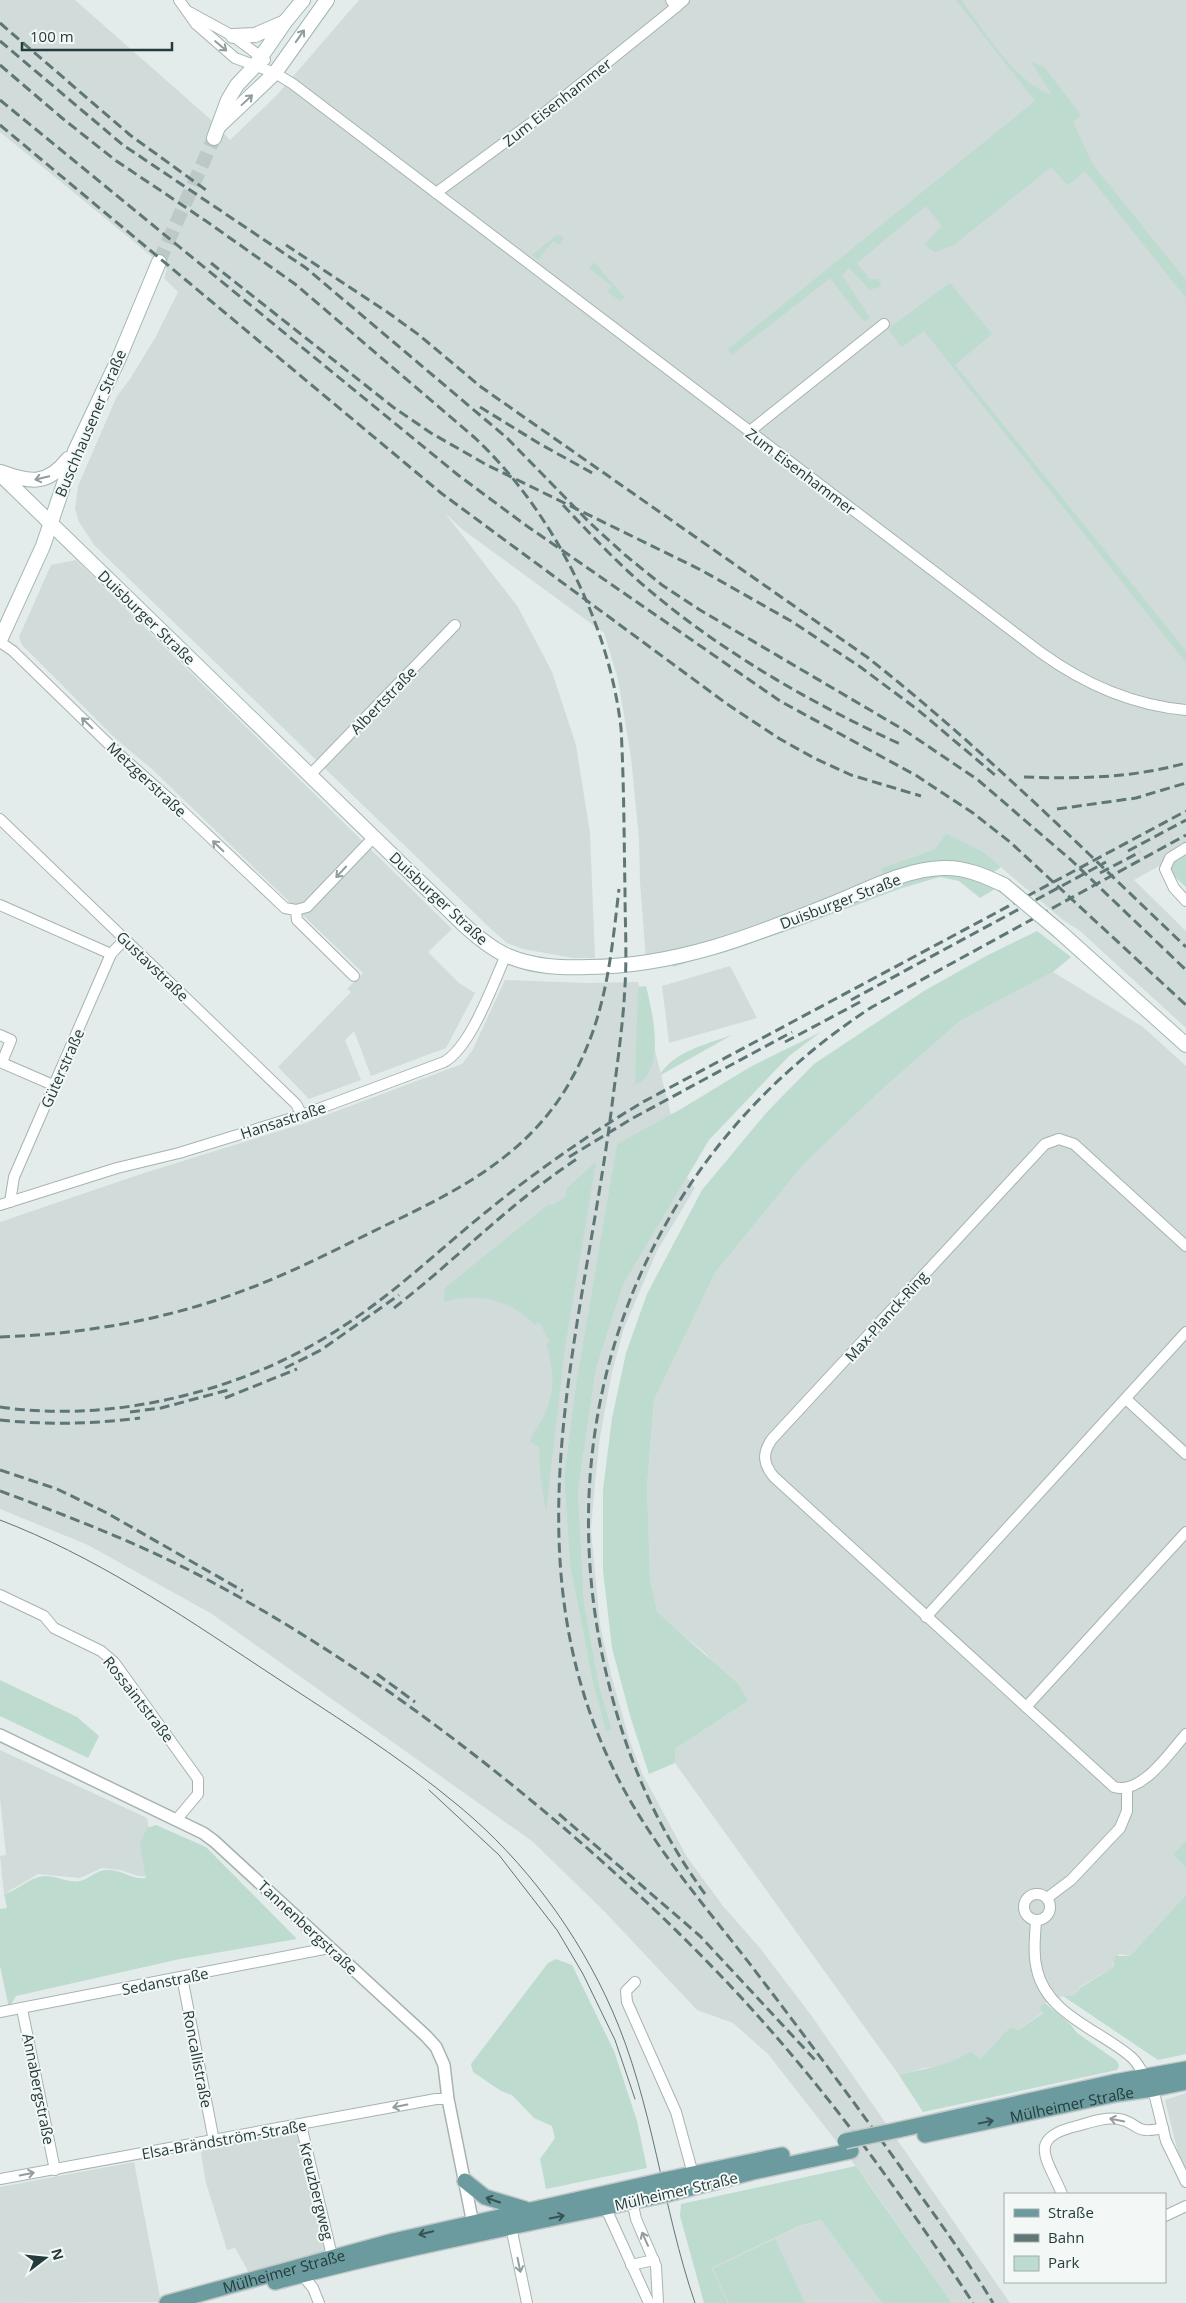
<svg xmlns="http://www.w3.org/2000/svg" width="1186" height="2303" viewBox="0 0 1186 2303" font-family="'Open Sans',sans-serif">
  <rect width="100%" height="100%" fill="#e3ecea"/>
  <!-- built -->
  <g fill="#d1dbda">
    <polygon points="0,0 75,0 209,118 230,140 277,95 359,0 1186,0 1186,851 1134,880 1186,931 1186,1028 1080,931 1063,920 982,851 946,833 935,849 881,869 888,880 766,928 646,960 640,882 639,839 631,757 618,679 604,633 463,530 445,513 518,607 552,672 576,745 590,833 595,958 573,958 523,949 507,943 490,928 95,546 79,522 75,509 78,486 117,396 130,379 155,338 178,292 164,278 167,269 0,132"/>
    <polygon points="76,560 452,929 428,952 459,983 475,993 446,1048 371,1076 354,1031 345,1040 361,1080 309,1099 278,1067 351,992 347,989 363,973 153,770 116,739 22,645 19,637 51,565"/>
    <polygon points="730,966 757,1018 669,1043 662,986"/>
    <polygon points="1053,972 1143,1027 1186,1066 1186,1840 1173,1855 1186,1868 1186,1895 1130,1956 1119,1954 1111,1969 1081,1986 1075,1995 1063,1996 1045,2003 1043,2012 1019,2030 1010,2027 980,2059 971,2051 957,2061 943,2066 924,2068 899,2075 675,1763 675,1749 748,1701 705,1653 657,1613 650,1578 647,1487 654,1400 715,1273 802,1166 877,1094 960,1021"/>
    <polygon points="505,980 586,983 638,982 671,1115 617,1145 576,1383 564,1476 570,1565 593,1684 606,1732 612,1730 599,1685 584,1602 578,1491 596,1369 623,1285 687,1177 695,1188 657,1251 624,1328 612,1372 600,1437 595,1482 591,1529 600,1625 611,1674 629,1739 642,1773 687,1857 723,1906 760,1948 811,2015 1010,2303 952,2303 865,2178 768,2054 733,2023 697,2010 604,1911 532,1841 212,1614 88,1545 0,1509 0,1222 141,1174 305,1123 462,1064 472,1051"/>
    <polygon points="0,1750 147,1818 158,1877 138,1876 120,1870 102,1868 80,1878 38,1874 4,1894 0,1856 6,1855 0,1798"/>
    <polygon points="1186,2093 1186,2171 1179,2157 1165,2100"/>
    <polygon points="301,2125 332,2256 252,2278 235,2248 227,2250 206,2183 201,2154 206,2141"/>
    <polygon points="134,2162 161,2302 0,2303 0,2187"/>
    <polygon points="821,2220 882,2303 728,2303 710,2268 800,2226"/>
  </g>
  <!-- green -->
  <g fill="#bedbcf">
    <path d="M956 0H961C985 31 1014 82 1052 95L1031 62 1044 67 1081 115 1073 122 1093 165 1186 280V298L1085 171 1068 185 1051 167 954 245 935 252 924 245 942 226 926 206 857 263 869 279H878L882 286 870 290 849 268 842 275 870 318 864 322 830 278 732 355 728 349 1035 101Z"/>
    <polygon points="557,235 564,238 559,245 553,241 538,260 532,255"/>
    <polygon points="594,262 624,297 620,301 608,292 612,286 589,268"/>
    <polygon points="950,283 992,334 955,365 1186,651 1186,663 924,331 902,347 888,329"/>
    <polygon points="946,833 982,851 1001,867 991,874 1005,883 980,898 959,881 940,877 902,888 784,932 673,967 671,961 888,880 880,869 935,849"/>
    <polygon points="1186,851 1186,887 1162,865"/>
    <polygon points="1037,931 1071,957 1053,972 960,1021 877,1094 802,1166 715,1273 654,1400 647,1487 650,1578 657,1612 738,1684 748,1701 675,1749 675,1763 649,1774 631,1719 612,1648 603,1571 603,1490 612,1418 626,1353 647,1294 702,1190 766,1113 814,1064 924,991 986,956"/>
    <path d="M646 986C652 1010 663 1057 645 1078 643 1081 638 1083 635 1085L638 987Z"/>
    <polygon points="821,1032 789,1056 709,1140 623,1285 596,1369 578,1491 584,1602 599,1685 612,1730 606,1732 593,1684 570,1565 564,1476 576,1383 617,1144 681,1109 750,1067"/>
    <path d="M732 1035 659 1076C674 1051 705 1045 732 1035Z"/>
    <path d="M596 1162 565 1347 546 1512 541 1480 539 1447 530 1442C533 1432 538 1427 543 1418 555 1393 555 1370 546 1344L550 1342 539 1322 535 1325C510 1300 478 1291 444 1302L445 1288 549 1204 553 1205 565 1197 567 1188Z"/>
    <polygon points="0,1680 77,1717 99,1736 88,1758 0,1716"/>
    <path d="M156 1825 206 1847 297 1939 180 1959 16 1996 9 2008 0 1966V1909L7 1908 4 1894C17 1891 26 1880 39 1877 52 1873 67 1884 80 1881 91 1878 97 1869 109 1870 122 1870 133 1880 146 1878L140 1844 147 1828Z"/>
    <polygon points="1186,1840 1186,1868 1173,1855"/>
    <polygon points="1186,1895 1186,2054 1158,2060 1063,1996 1075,1995 1081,1987 1111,1969 1114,1965 1115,1956 1130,1956"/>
    <polygon points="556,1959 572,1965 614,2051 637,2121 647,2168 546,2189 540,2159 555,2138 552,2126 534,2118 512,2095 501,2091 473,2072 471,2064 548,1963"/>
    <path d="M1045 2003 1071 2025 1077 2033 1117 2061 1119 2066 1117 2070 923 2112 899 2075C925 2068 948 2067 971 2051L980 2059 1010 2027 1019 2030 1043 2013 1040 2007Z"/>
    <polygon points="856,2166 952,2303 882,2303 821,2220 799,2226 711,2268 728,2303 704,2303 680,2216 681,2204"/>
    <polygon points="775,2239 805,2303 729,2303 713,2269"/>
  </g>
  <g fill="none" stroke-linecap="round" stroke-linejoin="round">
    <!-- secondary-tunnel -->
    <polyline stroke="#bdc9c7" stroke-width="14" stroke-dasharray="14 7" stroke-linecap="butt" points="159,262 214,138"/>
    <!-- minor casing -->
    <g stroke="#a6b3b2" stroke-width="12">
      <g id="minor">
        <path d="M179 0 196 24 235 58 275 73 293 84 1040 652C1084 684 1131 705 1186 710"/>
        <polyline points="676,7 684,0"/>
        <polyline points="189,12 233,36 265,60"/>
        <polyline points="436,193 542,115 676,7 671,0"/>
        <polyline points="750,431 884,324"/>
        <polyline points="0,642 13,651 122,757 175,804 285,908 296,910 307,907 374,837"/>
        <polyline points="310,775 455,625"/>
        <polyline points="0,819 296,1104 302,1115"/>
        <polyline points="1186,848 1170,858 1165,869 1174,888 1186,901"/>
        <polyline points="0,905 111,954"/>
        <polyline points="296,910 297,920 354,976"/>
        <polyline points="0,1035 11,1040 2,1062"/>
        <polyline points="0,1062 53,1085"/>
        <polyline points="10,1202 14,1177 111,954 125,939"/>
        <path d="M0 1205 117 1168 179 1153 302 1115 444 1062C471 1047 493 984 506 955"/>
        <path d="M1186 1246 1074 1144 1059 1139 1045 1144 772 1439C762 1453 763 1464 774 1477L1114 1787C1142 1795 1169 1753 1186 1734"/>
        <polyline points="1126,1399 1186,1454"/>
        <polyline points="0,1595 44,1616 54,1628 101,1651 114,1662 198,1779 198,1794 177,1819"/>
        <polyline points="926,1617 1186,1332"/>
        <polyline points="1026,1707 1186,1532"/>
        <circle cx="1037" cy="1907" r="13"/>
        <polyline points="1047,1898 1071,1880 1120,1828 1127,1811 1127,1789"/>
        <path d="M1036 1920C1035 1937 1033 1954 1037 1970 1047 2014 1099 2030 1130 2056 1137 2061 1141 2071 1146 2077"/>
        <polyline points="182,1977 214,2141"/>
        <polyline points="635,1982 626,1991 627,2002 676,2112 693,2174"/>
        <polyline points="22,2009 55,2170"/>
        <polyline points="0,2012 329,1948"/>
        <polyline points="1153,2089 1166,2141 1186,2182"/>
        <polyline points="301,2125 332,2256"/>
        <polyline points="0,2179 436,2099 448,2099"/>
        <path d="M1062 2194C1047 2158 1026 2138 1077 2126 1091 2122 1105 2117 1119 2119 1140 2123 1133 2135 1163 2128"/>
        <polyline points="631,2196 636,2219 656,2266 658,2303"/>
        <polyline points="603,2202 649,2303"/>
        <polyline points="1165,2216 1186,2206"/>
        <polyline points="511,2227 527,2303"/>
        <polyline points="631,2265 654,2260"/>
        <polyline points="303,2276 313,2288 319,2303"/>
      </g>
    </g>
    <!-- tertiary casing -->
    <g stroke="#a6b3b2" stroke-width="14">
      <polyline id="tertiary" points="0,1735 203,1833 214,1841 426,2036 436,2047 444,2065 448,2099 474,2229"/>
    </g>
    <!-- secondary casing -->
    <g stroke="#a2b6b5" stroke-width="16">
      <g id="secondary">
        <polyline points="233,36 255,35 285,22"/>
        <polyline points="218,127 275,73 327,0"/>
        <polyline points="214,138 228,100 237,85 254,67 285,22 303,0"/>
        <path d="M1 472C30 483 48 485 68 459"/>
        <path d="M0 474 462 923C475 935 491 949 508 956 534 967 561 968 589 967 677 966 752 936 832 904 867 890 905 869 943 868 965 867 985 876 1004 885"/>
        <polyline points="0,640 43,546 75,451 119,358 159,262"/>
        <polyline points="1059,931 1186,1045"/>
      </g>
    </g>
    <!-- primary casing -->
    <g stroke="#c2c8c8" stroke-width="18">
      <g id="primary">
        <polyline points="898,2130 1114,2082 1186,2069"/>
        <path id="s1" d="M925 2135 1117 2094 1153 2089 1186 2082"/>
        <polyline points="664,2180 782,2155"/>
        <polyline points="465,2181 485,2197 525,2209"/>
        <polyline points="668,2194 753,2172 851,2151"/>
        <path d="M275 2282C401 2248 528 2224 654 2197"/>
        <path id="s2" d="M167 2303 393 2241 651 2183"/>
      </g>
    </g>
    <!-- minor -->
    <use href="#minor" stroke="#fff" stroke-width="10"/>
    <!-- tertiary -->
    <use href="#tertiary" stroke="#fff" stroke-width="11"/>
    <!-- secondary -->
    <use href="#secondary" stroke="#fff" stroke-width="14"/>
    <!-- primary -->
    <use href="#primary" stroke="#6b9b9e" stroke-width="15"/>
    <!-- tram -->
    <g stroke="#5f7677" stroke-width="1">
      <path d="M0 1520C94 1556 177 1612 260 1667 328 1712 398 1755 460 1807 525 1861 578 1933 612 2010 653 2103 662 2207 695 2303"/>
      <polyline points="429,1790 499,1855 557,1930 583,1974 615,2040 635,2099"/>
    </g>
    <!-- rail -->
    <g stroke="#5f7677" stroke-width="3" stroke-dasharray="10 5" stroke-linecap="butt">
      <polyline points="0,23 130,135 206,190"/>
      <polyline points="0,41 123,145 306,268 507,438 590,523 625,555 662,585 700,610 904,730 978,780 1071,860 1186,970"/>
      <path d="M0 65 62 118 115 160 206 221 295 284 475 438C552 510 609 623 621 728 624 782 624 837 625 891 625 922 627 954 625 986 623 1025 617 1066 612 1105 584 1329 508 1546 611 1764 646 1839 703 1903 753 1968 810 2043 867 2119 921 2196 946 2231 971 2266 993 2303"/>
      <polyline points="0,100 458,475 524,524 780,701 917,776 973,813 1010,842 1186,1005"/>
      <polyline points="0,125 441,493 727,704 780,739 814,758 851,775 921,796"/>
      <path d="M286 245 390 314 419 335 481 387 867 657C980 746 1082 848 1186 947"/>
      <polyline points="211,263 393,407 431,433 487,465 701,570 791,621 859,666 918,710 995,775"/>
      <polyline points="480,407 540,444 596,475"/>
      <path d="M563 505C592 536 622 568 655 595 727 655 815 705 900 744"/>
      <path d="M1024 777C1080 779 1132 778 1186 763"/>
      <polyline points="1057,809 1136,798 1186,783"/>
      <polyline points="1128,851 1186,820"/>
      <polyline points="1100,873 1140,852"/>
      <polyline points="851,1000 1106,862"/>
      <polyline points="785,1042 862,1001"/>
      <polyline points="569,1157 633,1118 792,1032"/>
      <path d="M394 1308C457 1259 513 1200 580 1157"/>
      <path d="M0 1337C84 1334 166 1320 245 1290 291 1273 335 1250 380 1228 449 1195 518 1162 562 1095 605 1027 610 966 619 889"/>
      <polyline points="285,1368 321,1350 399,1295"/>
      <polyline points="225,1398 297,1369"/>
      <path d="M0 1407C115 1424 249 1390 345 1325 396 1292 439 1250 486 1212 536 1171 588 1135 643 1102L1186 811"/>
      <polyline points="130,1412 161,1408 232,1389"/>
      <path d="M0 1420C46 1425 94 1424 140 1418"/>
      <polyline points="0,1470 57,1489 107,1513 243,1591"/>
      <path d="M0 1491C65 1515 130 1540 191 1571 326 1641 449 1730 564 1828 643 1896 718 1968 785 2047 854 2128 915 2214 973 2303"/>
      <polyline points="377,1674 415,1702"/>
      <polyline points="559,1814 700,1936 815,2060"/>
      <path d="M705 1894C654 1824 624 1752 605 1668 546 1407 647 1153 872 1007L1186 835"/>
    </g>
    <!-- secondary-bridge casing -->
    <g stroke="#a2b6b5" stroke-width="16" stroke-linecap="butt">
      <polyline id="secondary-bridge" points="1004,885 1059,931"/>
    </g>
    <!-- primary-bridge casing -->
    <g stroke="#c2c8c8" stroke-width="18" stroke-linecap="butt">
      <g id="primary-bridge">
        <polyline points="845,2141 898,2130"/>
        <polyline points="651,2183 664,2180"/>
        <polyline points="654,2197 668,2194"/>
      </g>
    </g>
    <!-- secondary-bridge -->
    <use href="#secondary-bridge" stroke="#fff" stroke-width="14"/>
    <!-- primary-bridge -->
    <use href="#primary-bridge" stroke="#6b9b9e" stroke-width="15"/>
  </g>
  <!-- one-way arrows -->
  <defs><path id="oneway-shaft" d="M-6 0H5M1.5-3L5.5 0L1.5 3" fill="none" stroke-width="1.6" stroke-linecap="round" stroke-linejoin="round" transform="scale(1.25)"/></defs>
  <g stroke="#929d9e">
    <use href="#oneway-shaft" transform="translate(300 36) rotate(-55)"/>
    <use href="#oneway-shaft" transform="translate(221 46) rotate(40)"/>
    <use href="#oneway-shaft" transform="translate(247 100) rotate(-43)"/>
    <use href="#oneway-shaft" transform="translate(42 478) rotate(166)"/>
    <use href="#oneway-shaft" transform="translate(87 723) rotate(-136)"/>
    <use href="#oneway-shaft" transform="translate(218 846) rotate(-136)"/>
    <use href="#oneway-shaft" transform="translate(341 872) rotate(133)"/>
    <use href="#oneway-shaft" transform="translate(400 2106) rotate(169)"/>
    <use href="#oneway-shaft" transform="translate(1117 2120) rotate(-169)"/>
    <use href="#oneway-shaft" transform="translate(27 2174) rotate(-11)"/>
    <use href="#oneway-shaft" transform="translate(645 2239) rotate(-114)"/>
    <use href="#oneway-shaft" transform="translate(519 2265) rotate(78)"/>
  </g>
  <g stroke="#365354">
    <use href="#oneway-shaft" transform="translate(986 2122) rotate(-12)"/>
    <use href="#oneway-shaft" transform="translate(493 2200) rotate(-161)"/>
    <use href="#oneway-shaft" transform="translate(557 2217) rotate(-12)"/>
    <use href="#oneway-shaft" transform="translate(426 2233) rotate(166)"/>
  </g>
  <g text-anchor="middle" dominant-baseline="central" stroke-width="4" stroke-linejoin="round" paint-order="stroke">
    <!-- street labels -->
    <g font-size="15" fill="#243b3c" stroke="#f3f8f7">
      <text transform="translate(557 102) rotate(-38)">Zum Eisenhammer</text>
      <text transform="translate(90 423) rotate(-67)">Buschhausener Straße</text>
      <text transform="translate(801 471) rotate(37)">Zum Eisenhammer</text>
      <text transform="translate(147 617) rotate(44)">Duisburger Straße</text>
      <text transform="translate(383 700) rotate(-46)">Albertstraße</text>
      <text transform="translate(147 779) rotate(43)">Metzgerstraße</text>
      <text transform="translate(439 898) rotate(43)">Duisburger Straße</text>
      <text transform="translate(840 901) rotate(-21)">Duisburger Straße</text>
      <text transform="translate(153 966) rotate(44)">Gustavstraße</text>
      <text transform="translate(62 1068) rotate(-66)">Güterstraße</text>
      <text transform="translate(283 1120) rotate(-18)">Hansastraße</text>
      <text transform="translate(886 1316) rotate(-48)">Max-Planck-Ring</text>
      <text transform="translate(139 1699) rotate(52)">Rossaintstraße</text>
      <text transform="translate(308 1927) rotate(43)">Tannenbergstraße</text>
      <text transform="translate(165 1981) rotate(-11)">Sedanstraße</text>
      <text transform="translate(198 2059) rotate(79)">Roncallistraße</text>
      <text transform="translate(39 2089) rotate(79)">Annabergstraße</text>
      <text stroke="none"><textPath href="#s1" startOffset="150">Mülheimer Straße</textPath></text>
      <text transform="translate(224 2139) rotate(-10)">Elsa-Brändström-Straße</text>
      <text transform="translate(317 2191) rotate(76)">Kreuzbergweg</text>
      <text transform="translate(676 2191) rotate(-13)">Mülheimer Straße</text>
      <text stroke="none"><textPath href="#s2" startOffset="121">Mülheimer Straße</textPath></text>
    </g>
  </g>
  <!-- legend -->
  <rect x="1004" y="2193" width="162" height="90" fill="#f3f8f7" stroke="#a0acac"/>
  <rect x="1014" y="2209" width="25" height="8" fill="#6b9b9e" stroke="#a0acac"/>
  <text x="1048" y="2218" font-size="15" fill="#243b3c">Straße</text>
  <rect x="1014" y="2234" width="25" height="8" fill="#5f7677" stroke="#a0acac"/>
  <text x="1048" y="2243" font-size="15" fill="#243b3c">Bahn</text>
  <rect x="1014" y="2256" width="25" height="15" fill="#bedbcf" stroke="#a0acac"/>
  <text x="1048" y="2268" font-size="15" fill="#243b3c">Park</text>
  <!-- north arrow -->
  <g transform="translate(45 2258) rotate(74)" stroke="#f3f8f7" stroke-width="4" paint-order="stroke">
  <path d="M0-4L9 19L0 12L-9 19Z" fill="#243b3c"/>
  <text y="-8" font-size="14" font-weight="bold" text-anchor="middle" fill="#243b3c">N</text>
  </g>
  <!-- scale -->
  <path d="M22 42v8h150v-8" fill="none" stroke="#243b3c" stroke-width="2.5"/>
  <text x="30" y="42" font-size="15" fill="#243b3c" stroke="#f3f8f7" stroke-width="4" paint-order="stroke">100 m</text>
</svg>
